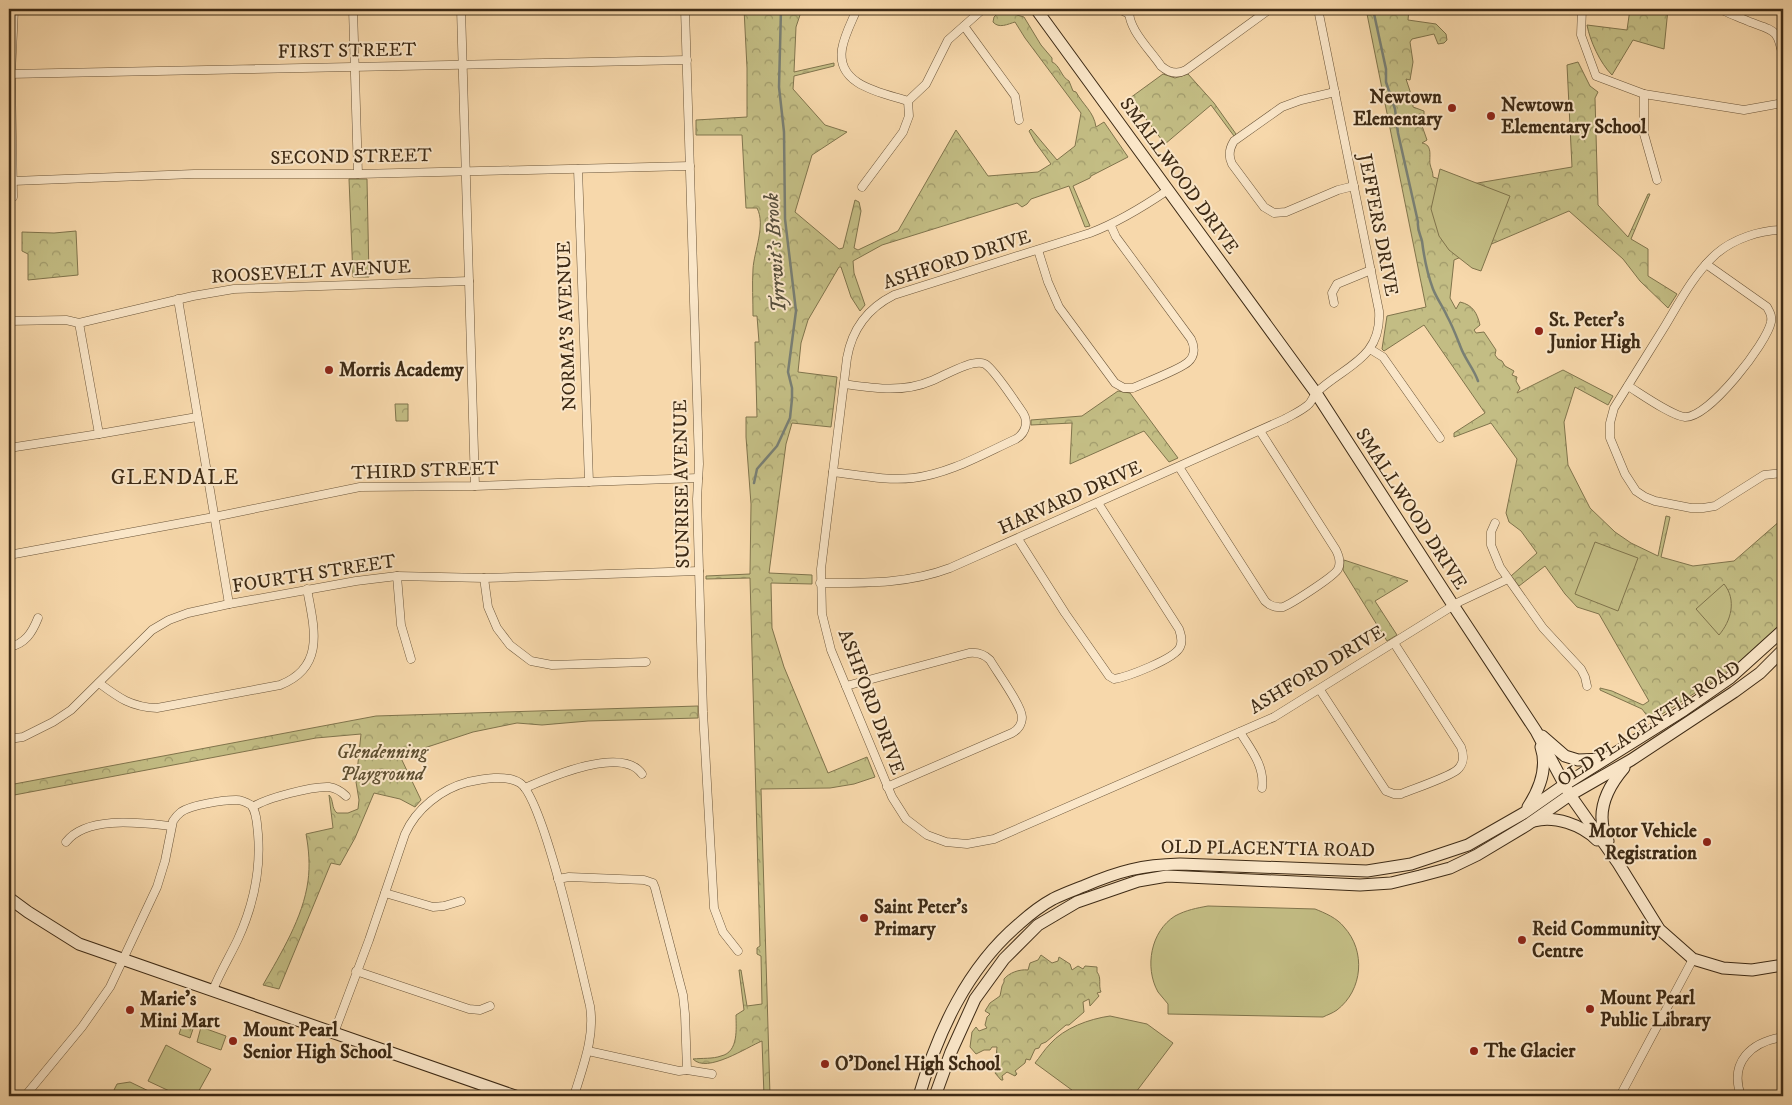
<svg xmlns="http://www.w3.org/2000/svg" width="1792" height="1105" viewBox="0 0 1792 1105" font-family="'IM FELL DW Pica',serif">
  <defs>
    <pattern id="forest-crowns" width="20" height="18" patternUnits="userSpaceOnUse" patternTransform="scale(1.25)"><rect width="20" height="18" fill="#c3bd84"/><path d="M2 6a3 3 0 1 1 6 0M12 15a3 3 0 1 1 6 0" fill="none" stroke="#a09a6b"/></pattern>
  </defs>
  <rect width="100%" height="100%" fill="#f7d8ab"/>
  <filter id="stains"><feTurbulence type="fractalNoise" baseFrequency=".004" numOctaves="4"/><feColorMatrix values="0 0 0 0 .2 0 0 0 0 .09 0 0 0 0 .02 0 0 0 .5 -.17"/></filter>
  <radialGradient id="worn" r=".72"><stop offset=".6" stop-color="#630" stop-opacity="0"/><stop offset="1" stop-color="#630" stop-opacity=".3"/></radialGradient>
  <!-- forest -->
  <g fill="url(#forest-crowns)" stroke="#80744c">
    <path d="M744 9H802L796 27 794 72 834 63V66L794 76 793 89 825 125 847 132 812 155 795 212 839 249 843 248 855 200 859 202 861 211 854 248 858 250 898 231 956 130 988 176 1038 172 1051 164 1035 142 1029 131 1031 129 1057 160 1075 146 1081 113 1025 38 1015 22C1008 24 999 29 993 22L994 17 1002 9H1013V11L1017 12V15L1024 17 1041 45 1052 58V62C1060 65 1061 77 1069 81L1073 91 1076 92C1083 105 1094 112 1096 127L1104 122 1128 157 1091 176 1090 178 1073 186 1090 226 1085 227 1069 186 1031 199 1027 204 1022 207 1017 203 882 245 853 261 854 273 865 305 860 311 851 297 841 267H839L808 320 801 343 798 372 837 377 831 427 792 423 786 444 769 573 812 575V584L771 583 772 628 784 667 828 773 867 757 875 777 854 784 830 788 761 789 770 1096H764L762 1041C747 1047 707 1074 693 1059 702 1058 713 1059 721 1056 739 1052 736 1028 736 1015L744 1010 739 970H741L747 1006 762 1004 761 956 757 954V948L760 946 750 578 706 579V576L750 574 751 504 746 437V417H757L755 342H759L757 316H753C753 300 752 285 753 269 754 251 766 225 757 208H746L742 135H696V120L747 117V68Z"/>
    <path d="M1366 9H1409L1408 20 1436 24 1446 34 1447 40 1444 43 1438 44 1434 34 1412 39 1410 42 1413 62 1410 80 1406 79 1413 100V107L1424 111V115L1419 114V115L1422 116 1421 123 1427 140 1422 143C1433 145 1429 156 1430 164 1431 169 1433 171 1433 177L1460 186 1572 167 1567 65 1578 62 1590 86 1598 92 1595 98 1598 205 1628 237 1648 194H1650L1631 239 1648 249V276L1677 294 1668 308 1640 281 1623 259 1569 211 1454 260 1450 298 1456 309 1460 302C1473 305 1477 313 1480 325L1474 330 1476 333 1484 332 1496 350 1495 355 1498 359 1502 361 1505 366 1514 371 1512 375 1517 377 1516 381 1520 388 1517 393 1563 370 1613 396 1608 405 1575 387 1564 422 1568 465 1590 508 1615 532 1631 543 1658 556 1666 516 1670 517 1661 557 1693 566 1734 561 1781 520H1783V621C1746 663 1698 691 1651 721L1642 709 1600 690V688L1612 691 1643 705 1649 701 1599 614 1577 607 1565 594 1545 566 1519 586 1511 576 1537 553 1521 531 1509 522 1506 513 1517 459 1491 423 1454 437V433L1485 413 1424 325 1384 351 1382 349 1387 316 1426 307Z"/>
    <path d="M1630 9H1668L1664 49 1633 40 1612 75C1600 63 1590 41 1587 25L1627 30Z"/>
    <polygon points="1163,74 1175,78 1188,74 1214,103 1236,134 1234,136 1211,105 1165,144 1130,98"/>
    <polygon points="349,179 367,179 369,277 353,277"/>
    <polygon points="76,231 78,275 28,280 28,254 22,251 22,232 54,233"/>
    <polygon points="1118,391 1130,393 1178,458 1169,462 1144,431 1070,464 1072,423 1031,425 1031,420 1082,416"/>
    <polygon points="395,404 408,404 408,421 396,421"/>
    <polygon points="1344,560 1408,581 1375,601 1397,635 1387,641 1343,570"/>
    <path d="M698 706V718L588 721 542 725 517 723 473 732 400 756 421 800 415 807 400 799 374 793 355 838 340 865 331 863 279 989 263 985C281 953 303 918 308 881 310 866 309 850 306 834L333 828 329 795C334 800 331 808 337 813H348L358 809 359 800 356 782 361 734 316 738 9 796V785L376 716Z"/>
    <path d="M1041 955 1052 963 1058 961 1059 957 1070 964 1072 970 1078 966 1083 969 1085 966 1097 967V972C1102 978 1098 985 1101 992L1097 993 1099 996 1090 1006 1089 999 1083 1002 1084 1012 1069 1025H1066L1046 1042 1041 1044 1039 1048 1035 1049 1030 1060 1026 1059 1025 1063 1015 1071 1017 1074 1015 1076 1007 1072 1002 1076 1003 1080H1001L995 1073 1000 1065 996 1058 997 1047H992L990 1050H984L976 1054 970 1047 972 1032 976 1027 979 1031 987 1028 985 1025 987 1017 990 1014 985 1011 990 1003 1000 996 1002 986 1004 982V979C1009 973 1019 969 1028 970L1030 963 1038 960Z"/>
    <polygon points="184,1020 195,1023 190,1038 179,1034"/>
  </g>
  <!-- pitch -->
  <g fill="#c3bd84" stroke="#80744c">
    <polygon points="1440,169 1510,196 1481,271 1472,268 1449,250 1439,236 1431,209"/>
    <polygon points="1595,542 1638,558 1618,611 1575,594"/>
    <path d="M1724 584C1737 600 1731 621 1719 635L1696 609Z"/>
    <path d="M1208 906 1315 909C1325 913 1337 918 1344 927 1366 951 1363 990 1337 1010 1333 1013 1327 1015 1323 1017L1168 1014V1004C1165 1000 1161 996 1158 992 1144 967 1151 931 1175 916 1186 910 1197 908 1208 906Z"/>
    <path d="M1110 1016 1147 1024 1173 1043 1133 1096H1080L1035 1063C1040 1057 1044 1050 1050 1044 1064 1028 1089 1019 1110 1016Z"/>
    <polygon points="201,1027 226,1036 221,1050 197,1042"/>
    <polygon points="166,1045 211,1069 196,1096 180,1096 148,1081"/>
    <polygon points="130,1082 159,1096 111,1096 117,1084"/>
  </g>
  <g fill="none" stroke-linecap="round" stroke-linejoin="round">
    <!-- stream -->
    <g stroke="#797f74" stroke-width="2.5">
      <path d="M1373 9 1386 69V82L1395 109 1398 133 1418 222C1417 229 1420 234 1422 241 1424 257 1427 273 1433 289 1437 299 1443 307 1447 316 1453 327 1457 338 1461 348 1465 359 1474 369 1478 381"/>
      <polyline points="754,483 757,469 777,446 790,418 792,399 792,388 788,372 796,311 785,219 784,132 779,87 781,9"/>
    </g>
    <!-- street casing -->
    <g stroke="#6c563a" stroke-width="9">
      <g id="street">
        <polyline points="353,9 358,174"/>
        <polyline points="461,9 475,486"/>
        <polyline points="685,9 699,464 697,499 703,712 714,908 723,932 738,951"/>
        <path d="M857 9C852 21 844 36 842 49 836 86 883 93 908 101L926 84 948 40 983 9"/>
        <polyline points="1119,9 1129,14"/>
        <path d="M1130 9C1125 26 1152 52 1161 66 1169 73 1177 75 1186 70L1270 9"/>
        <polyline points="1582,9 1581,35 1596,76 1644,94 1744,110 1783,103"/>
        <path d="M1724 11C1733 15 1741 18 1750 22 1775 31 1778 29 1783 58"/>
        <polyline points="964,26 1015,96 1019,120"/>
        <polyline points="9,74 687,60"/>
        <path d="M1335 92 1301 100 1282 107 1234 141C1229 149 1228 156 1232 164L1264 207 1274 213 1286 212 1338 190 1354 186"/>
        <polyline points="1644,94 1644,134 1657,180"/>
        <polyline points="578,169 589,482"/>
        <polyline points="13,181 194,174 358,174 690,166"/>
        <polyline points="862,187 903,132 909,116 908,101"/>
        <path d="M1168 190C1143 207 1119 222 1090 233L894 295C868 308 852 329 847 358L821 569 822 614 831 650 892 797 906 819 927 835 946 842 967 844 994 839 1274 717 1459 602 1508 579"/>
        <polyline points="13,197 11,74 14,9"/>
        <path d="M1783 230C1760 230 1733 239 1716 254 1694 274 1680 301 1665 326 1648 353 1631 381 1614 408L1610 423V438L1625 474 1636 491 1645 497 1655 501 1691 508H1703L1715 506 1764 475 1783 473"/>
        <path d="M1038 250 1048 282 1059 307 1115 383 1124 388H1133C1144 383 1181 369 1188 362 1195 356 1195 347 1191 339L1116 237 1111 226"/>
        <polyline points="178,299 229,604"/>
        <polyline points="1334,303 1332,293 1337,284 1371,270"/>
        <polyline points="9,321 66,320 79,323 193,296 234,289 469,281"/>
        <polyline points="79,323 99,434"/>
        <polyline points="1370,349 1383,357 1440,438"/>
        <path d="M1628 386C1641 394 1672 416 1685 417 1709 418 1767 343 1771 322 1772 315 1770 313 1767 307L1706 264"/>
        <polyline points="9,448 99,434 197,417"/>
        <path d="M1179 467 1265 601C1270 606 1276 608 1283 607 1291 604 1335 576 1338 569 1341 563 1339 556 1336 550L1260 431"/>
        <path d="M833 472C859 475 886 481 913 478 949 474 983 454 1016 439 1027 432 1029 420 1021 410 1014 400 994 369 985 364 973 358 944 376 931 381 903 393 873 388 844 384"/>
        <polyline points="1495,523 1491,532 1491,545 1500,567 1543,628 1581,669 1585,677 1587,686"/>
        <path d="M1018 539 1065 613 1109 676 1114 679C1127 677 1175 659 1180 647 1183 641 1181 635 1179 629L1098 503"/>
        <polyline points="9,555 214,517 360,487 475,486 698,478"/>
        <polyline points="397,576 401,625 411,659"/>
        <polyline points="484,578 488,607 497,628 510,645 531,661 552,665 646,662"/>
        <path d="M820 583C865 583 908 584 950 568L1285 419C1292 415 1301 411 1308 405 1312 402 1313 396 1317 392 1344 366 1382 359 1379 311L1318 9"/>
        <path d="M9 647C25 644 32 633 38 618"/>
        <path d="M99 683C119 698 131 707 157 708L280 685C326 667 314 627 307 589"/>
        <path d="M846 686 969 653C978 652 984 654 990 660 997 672 1022 706 1022 717 1022 724 1018 730 1012 733L887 787"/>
        <path d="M1320 690 1386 791 1394 794H1401C1413 789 1449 777 1457 770 1464 764 1464 755 1461 747L1394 643"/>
        <path d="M1240 732C1251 750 1265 766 1262 788"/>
        <polyline points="9,739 23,737 53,722 71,710 152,630 169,620 188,613 229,604 356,581 397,576 484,578 699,571"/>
        <path d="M525 788C550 777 622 745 642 774"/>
        <path d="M253 807C266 798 313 786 329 787 335 788 341 791 346 796"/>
        <path d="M66 842C87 815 142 823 171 826"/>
        <polyline points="558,879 569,877 644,880 653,883 655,888 683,995 685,1014 687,1070 679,1071 588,1051"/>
        <polyline points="385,893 433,907 444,906 461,901"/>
        <polyline points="356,971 469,1009 480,1010 490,1006"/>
        <path d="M334 1033 369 940 405 834C416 809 441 789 468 782 482 779 506 774 520 783 544 799 581 969 590 1006 595 1037 583 1066 574 1096"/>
        <polyline points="687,1070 712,1074"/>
        <path d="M25 1096 82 1027 110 987 157 887 165 861 173 821C175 818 177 815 181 812 191 805 223 800 236 800 242 800 246 802 251 805 257 812 257 825 258 834 261 870 253 906 238 939 230 956 220 972 213 990"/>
        <polyline points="1620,1096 1693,959"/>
        <path d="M1741 1096C1729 1062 1751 1042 1783 1037"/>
      </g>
    </g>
    <!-- secondary casing -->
    <g stroke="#3d2a15" stroke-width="13">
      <g id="secondary">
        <polyline points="1036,9 1316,393 1453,605 1536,731 1570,795 1618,863 1659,929 1693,959 1723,968 1752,970 1783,965"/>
        <polyline points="1542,736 1565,756 1578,760 1605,759"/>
        <path d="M1528 807C1539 790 1548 768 1541 747"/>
        <path d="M1534 821C1554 815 1582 825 1597 840"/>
        <path d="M1608 841C1594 814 1606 789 1624 768"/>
        <polyline points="9,898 28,912 79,944 515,1096"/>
        <path d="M919 1096C938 1032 967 968 1019 924 1029 915 1040 906 1053 899 1063 894 1074 890 1084 886 1119 871 1142 865 1180 864L1367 871 1411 864 1468 845 1524 813 1564 785 1684 710 1730 678 1783 630"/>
        <polyline points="935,1096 951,1052 975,999 1004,959 1038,925 1077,902 1138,881 1167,876 1360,885 1391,883 1420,876 1450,868 1477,855 1527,825 1570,795 1631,760 1734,692 1760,673 1783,650"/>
      </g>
    </g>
    <!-- street -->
    <use href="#street" stroke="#fae6c8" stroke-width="8"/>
    <!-- secondary -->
    <use href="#secondary" stroke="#fae6c8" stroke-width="11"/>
  </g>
  <!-- markers -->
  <g fill="#8f2418" stroke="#fae6c8" stroke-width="2">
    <circle cx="1452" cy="108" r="5"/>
    <circle cx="1491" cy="116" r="5"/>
    <circle cx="1539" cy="331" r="5"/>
    <circle cx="329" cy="370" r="5"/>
    <circle cx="1707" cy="842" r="5"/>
    <circle cx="864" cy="918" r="5"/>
    <circle cx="1522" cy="940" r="5"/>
    <circle cx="1590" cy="1009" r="5"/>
    <circle cx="130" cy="1010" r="5"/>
    <circle cx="233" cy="1041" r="5"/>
    <circle cx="1474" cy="1051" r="5"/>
    <circle cx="825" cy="1064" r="5"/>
  </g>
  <g text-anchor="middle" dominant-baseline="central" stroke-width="4" stroke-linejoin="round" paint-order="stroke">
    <!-- street labels -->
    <g font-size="19" fill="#3d2a15" stroke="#fae6c8">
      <text transform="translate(347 51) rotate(-1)">FIRST STREET</text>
      <text transform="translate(351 157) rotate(-1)">SECOND STREET</text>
      <text transform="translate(1179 176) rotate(54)">SMALLWOOD DRIVE</text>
      <text transform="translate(1378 225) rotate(79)">JEFFERS DRIVE</text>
      <text transform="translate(957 260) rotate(-18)">ASHFORD DRIVE</text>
      <text transform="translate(311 272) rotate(-3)">ROOSEVELT AVENUE</text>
      <text transform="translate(567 326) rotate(-92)">NORMA'S AVENUE</text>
      <text transform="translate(425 471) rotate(-2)">THIRD STREET</text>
      <text transform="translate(682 484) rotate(-91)">SUNRISE AVENUE</text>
      <text transform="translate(1070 498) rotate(-24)">HARVARD DRIVE</text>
      <text transform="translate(1411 509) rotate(57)">SMALLWOOD DRIVE</text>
      <text transform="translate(314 574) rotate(-9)">FOURTH STREET</text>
      <text transform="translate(1317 670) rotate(-31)">ASHFORD DRIVE</text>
      <text transform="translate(871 702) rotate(69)">ASHFORD DRIVE</text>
      <text transform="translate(1649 724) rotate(-33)">OLD PLACENTIA ROAD</text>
      <text transform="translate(1268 849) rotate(1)">OLD PLACENTIA ROAD</text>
    </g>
    <!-- poi labels -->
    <g font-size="19" font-weight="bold" fill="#3d2a15" stroke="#fae6c8" text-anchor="start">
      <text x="1442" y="97" text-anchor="end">Newtown<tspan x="1442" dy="22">Elementary</tspan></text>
      <text x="1501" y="105">Newtown<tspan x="1501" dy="22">Elementary School</tspan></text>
      <text x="1549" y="320">St. Peter's<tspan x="1549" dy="22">Junior High</tspan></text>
      <text x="339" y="370">Morris Academy</text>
      <text x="1697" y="831" text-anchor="end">Motor Vehicle<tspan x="1697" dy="22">Registration</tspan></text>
      <text x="874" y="907">Saint Peter's<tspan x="874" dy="22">Primary</tspan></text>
      <text x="1532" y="929">Reid Community<tspan x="1532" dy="22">Centre</tspan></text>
      <text x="1600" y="998">Mount Pearl<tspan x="1600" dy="22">Public Library</tspan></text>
      <text x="140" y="999">Marie's<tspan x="140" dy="22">Mini Mart</tspan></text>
      <text x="243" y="1030">Mount Pearl<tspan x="243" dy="22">Senior High School</tspan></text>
      <text x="1484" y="1051">The Glacier</text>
      <text x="835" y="1064">O’Donel High School</text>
    </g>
    <!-- park labels -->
    <g font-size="19" font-style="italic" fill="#5e4f31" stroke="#fae6c8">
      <text x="382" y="752">Glendenning<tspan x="382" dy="22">Playground</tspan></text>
    </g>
    <!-- water labels -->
    <g font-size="20" font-style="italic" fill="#564e3c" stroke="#fae6c8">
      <text transform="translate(776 253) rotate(-94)">Tyrrwit's Brook</text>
    </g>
    <!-- quarter labels -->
    <g font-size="21" letter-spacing="1" fill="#3d2a15" stroke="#fae6c8">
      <text x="175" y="478">GLENDALE</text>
    </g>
  </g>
  <!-- margin -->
  <rect width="1792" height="1105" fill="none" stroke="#f7d8ab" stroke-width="30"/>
  <rect x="10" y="10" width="1772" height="1085" fill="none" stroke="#3d2a15" stroke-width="2.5"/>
  <rect x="15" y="15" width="1762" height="1075" fill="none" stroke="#3d2a15"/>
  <rect width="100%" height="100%" filter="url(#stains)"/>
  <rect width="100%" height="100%" fill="url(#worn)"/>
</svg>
